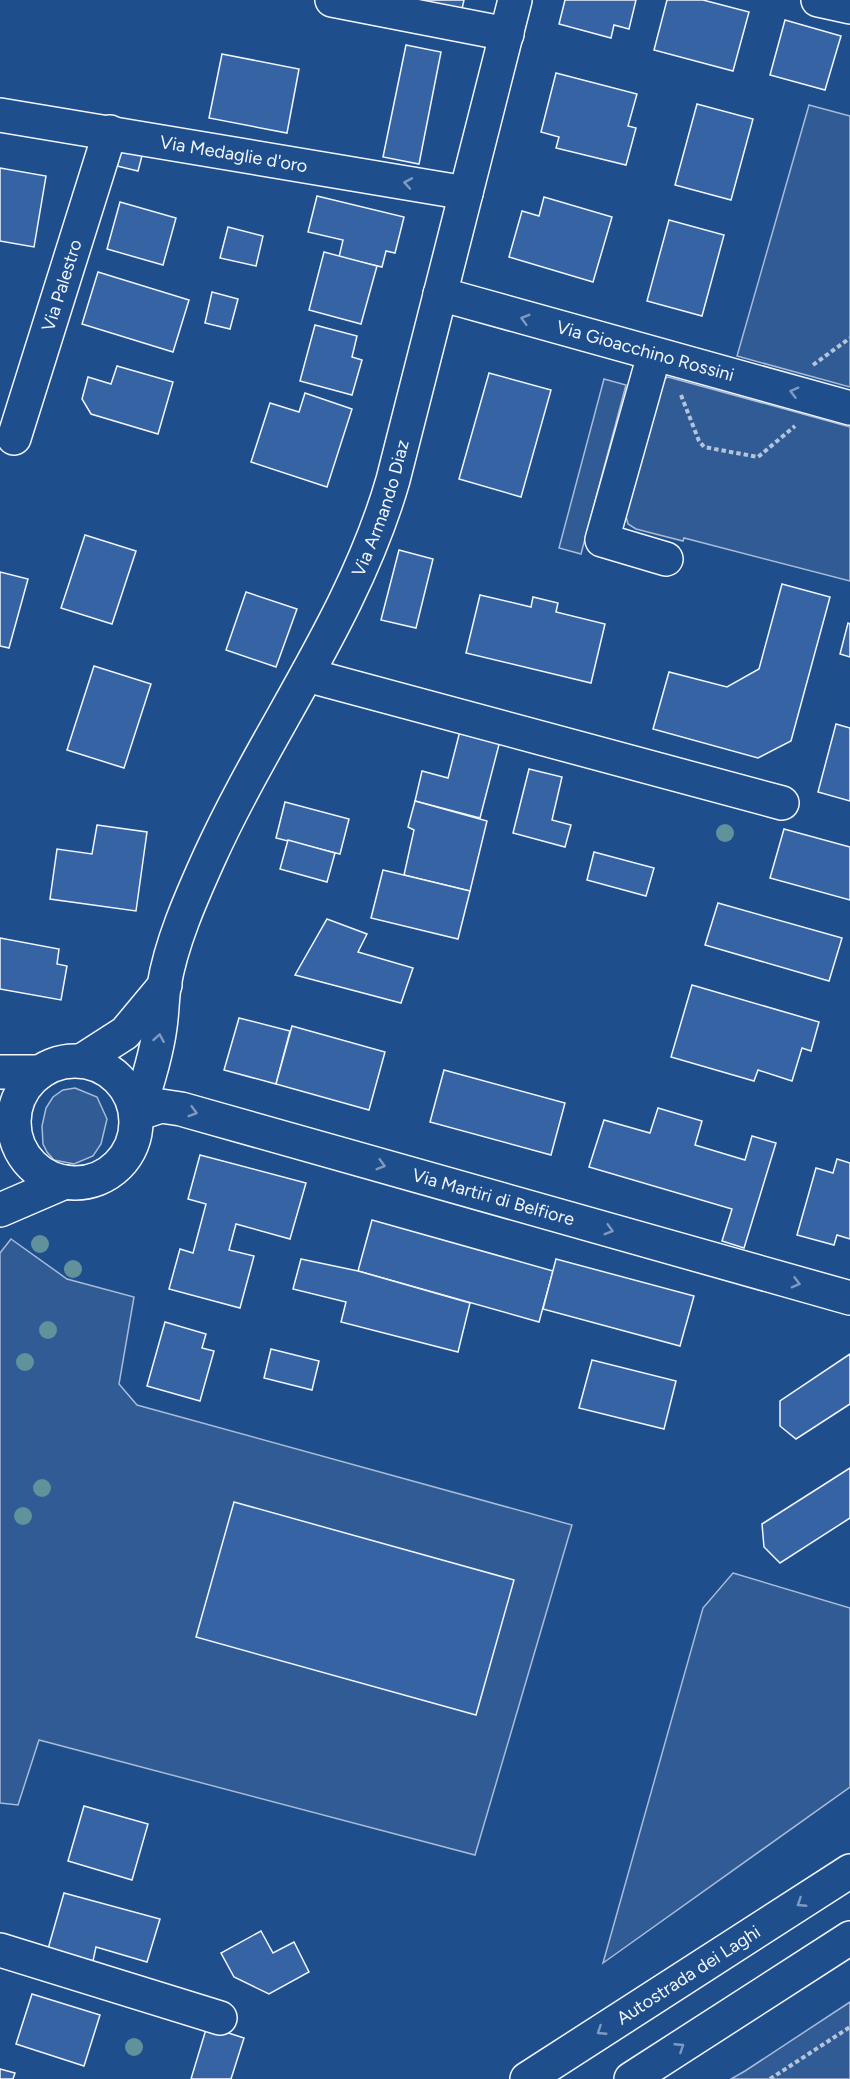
<svg xmlns="http://www.w3.org/2000/svg" width="850" height="2079" viewBox="0 0 850 2079" font-family="Figtree,sans-serif">
  <rect width="100%" height="100%" fill="#1f4e8c"/>
  <!-- built -->
  <g fill="#305b95" stroke="#a8bbd7" stroke-width="1.5">
    <polygon points="809,105 850,116 850,387 737,356"/>
    <polygon points="668,377 850,427 850,581 684,538 683,541 636,529 628,524 626,516 664,379"/>
    <polygon points="604,379 626,385 581,554 559,548"/>
    <polygon points="75,1088 97,1097 107,1119 101,1144 93,1156 74,1164 54,1160 47,1152 43,1144 42,1126 46,1108 53,1097 63,1090"/>
    <polygon points="11,1239 67,1279 134,1297 119,1384 137,1405 572,1525 475,1855 39,1740 18,1805 0,1803 0,1253"/>
    <polygon points="733,1573 850,1608 850,1787 603,1963 703,1608"/>
    <polygon points="850,2002 850,2079 731,2079 745,2071"/>
  </g>
  <!-- building -->
  <g fill="#3563a3" stroke="#f2f6ff" stroke-width="1.5">
    <polygon points="415,0 464,0 462,9"/>
    <polygon points="565,0 636,0 629,29 614,25 611,38 559,24"/>
    <polygon points="667,0 703,0 749,12 733,71 654,50"/>
    <polygon points="785,20 841,36 825,90 770,75"/>
    <polygon points="406,45 441,52 419,164 383,157"/>
    <polygon points="222,54 299,69 287,133 209,118"/>
    <polygon points="556,73 637,94 628,126 636,128 626,165 556,148 559,137 541,132"/>
    <polygon points="697,104 753,119 731,200 675,185"/>
    <polygon points="122,147 143,152 138,171 117,166"/>
    <polygon points="0,168 46,176 34,247 0,241"/>
    <polygon points="317,196 404,217 395,253 386,251 382,267 339,257 343,240 308,232"/>
    <polygon points="544,197 612,217 593,282 509,257 522,211 539,216"/>
    <polygon points="120,202 176,218 163,265 107,249"/>
    <polygon points="669,220 724,235 702,316 647,301"/>
    <polygon points="228,227 263,236 256,266 220,258"/>
    <polygon points="324,252 377,266 361,324 309,310"/>
    <polygon points="98,272 189,300 173,352 82,324"/>
    <polygon points="212,292 238,299 230,329 205,323"/>
    <polygon points="315,325 357,336 352,357 362,360 352,395 300,381"/>
    <polygon points="117,366 173,382 158,434 91,414 82,399 88,377 111,384"/>
    <polygon points="489,373 551,390 521,497 459,479"/>
    <polygon points="305,393 352,409 327,487 251,462 270,403 299,412"/>
    <polygon points="85,535 136,551 112,624 61,608"/>
    <polygon points="399,550 433,559 416,628 381,620"/>
    <polygon points="0,572 28,579 9,648 0,646"/>
    <polygon points="782,584 830,597 791,741 758,758 653,729 669,672 727,687 759,669"/>
    <polygon points="246,592 297,609 276,667 226,650"/>
    <polygon points="480,595 531,607 533,597 558,603 556,612 605,624 591,683 466,653"/>
    <polygon points="848,623 850,624 850,657 840,654"/>
    <polygon points="94,666 151,684 124,768 67,750"/>
    <polygon points="462,723 502,733 480,818 415,801 422,771 448,778"/>
    <polygon points="836,724 850,728 850,801 818,792"/>
    <polygon points="529,769 562,777 552,820 571,825 565,847 513,833"/>
    <polygon points="415,801 487,821 470,891 404,875 414,830 408,827"/>
    <polygon points="285,802 349,819 340,854 276,838"/>
    <polygon points="97,825 147,832 136,911 50,899 57,849 92,854"/>
    <polygon points="784,829 850,847 850,900 770,878"/>
    <polygon points="288,840 335,853 327,882 280,869"/>
    <polygon points="594,852 654,868 646,896 587,880"/>
    <polygon points="383,870 470,891 458,939 371,918"/>
    <polygon points="718,903 842,938 829,981 705,945"/>
    <polygon points="327,919 367,934 358,952 413,968 401,1003 295,975"/>
    <polygon points="0,938 59,949 57,964 67,966 61,1000 0,989"/>
    <polygon points="692,985 819,1022 811,1051 802,1048 792,1081 758,1070 754,1081 671,1057"/>
    <polygon points="239,1018 290,1031 276,1084 224,1070"/>
    <polygon points="292,1026 385,1052 369,1110 276,1084"/>
    <polygon points="444,1070 565,1103 551,1155 430,1122"/>
    <polygon points="658,1108 702,1121 695,1145 745,1160 752,1136 776,1143 744,1248 722,1241 732,1209 589,1167 604,1120 650,1133"/>
    <polygon points="200,1155 306,1183 290,1239 236,1224 229,1250 254,1256 240,1308 169,1289 180,1249 193,1253 206,1204 188,1199"/>
    <polygon points="837,1159 850,1163 850,1239 837,1235 834,1245 797,1235 816,1168 833,1173"/>
    <polygon points="372,1220 553,1271 539,1322 358,1271"/>
    <polygon points="301,1259 358,1271 470,1303 458,1352 341,1322 346,1302 293,1289"/>
    <polygon points="556,1259 694,1296 680,1346 543,1309"/>
    <polygon points="165,1322 206,1334 202,1348 214,1351 200,1401 147,1386"/>
    <polygon points="271,1349 319,1361 312,1390 264,1378"/>
    <polygon points="850,1354 850,1404 796,1439 780,1426 780,1401"/>
    <polygon points="592,1360 676,1381 664,1429 579,1408"/>
    <polygon points="850,1468 850,1518 780,1563 764,1547 762,1524"/>
    <polygon points="234,1502 514,1580 476,1715 196,1637"/>
    <polygon points="84,1806 148,1824 132,1880 68,1861"/>
    <polygon points="64,1893 160,1919 147,1962 96,1947 93,1961 48,1949"/>
    <polygon points="261,1931 273,1953 294,1942 309,1972 269,1994 234,1977 221,1953"/>
    <polygon points="32,1994 100,2015 84,2066 16,2044"/>
    <polygon points="207,2026 244,2038 231,2079 191,2079"/>
    <polygon points="0,2069 15,2073 13,2079 0,2079"/>
  </g>
  <g fill="none" stroke-linecap="round" stroke-linejoin="round">
    <!-- minor casing -->
    <g stroke="#f2f6ff" stroke-width="36">
      <g id="minor">
        <polyline points="332,0 507,34"/>
        <polyline points="818,0 850,7"/>
        <path id="s1" d="M0 115 466 193"/>
        <path id="s2" d="M440 294 850 408"/>
        <polyline points="654,355 602,540 666,559"/>
        <path id="s3" d="M14 438 110 132"/>
        <polyline points="307,675 782,803"/>
        <polyline points="83,1060 125,1033 165,985"/>
        <circle cx="75" cy="1122" r="61"/>
        <polyline points="0,1072 40,1072"/>
        <path id="s4" d="M137 1114C147 1085 156 1057 160 1027 162 1014 162 1000 164 986 171 943 191 898 209 858 267 730 354 616 393 480L515 0"/>
        <path id="s5" d="M137 1114 161 1106 181 1109 850 1298"/>
        <polyline points="0,1210 65,1182"/>
        <polyline points="0,1950 220,2018"/>
      </g>
    </g>
    <!-- highway casing -->
    <g stroke="#f2f6ff" stroke-width="36">
      <g id="highway">
        <path id="s6" d="M527 2079 850 1871"/>
        <polyline points="631,2079 850,1938"/>
      </g>
    </g>
    <!-- path -->
    <g stroke="#b3c4dc" stroke-width="4" stroke-dasharray="4.5 3" stroke-linecap="butt">
      <polyline points="813,365 850,338"/>
      <polyline points="681,395 699,441 704,447 758,457 795,426"/>
      <polyline points="770,2079 850,2027"/>
    </g>
    <!-- minor -->
    <use href="#minor" stroke="#1f4e8c" stroke-width="33"/>
    <!-- highway -->
    <use href="#highway" stroke="#1f4e8c" stroke-width="33"/>
  </g>
  <!-- trees -->
  <g fill="#61919a">
    <circle cx="725" cy="833" r="9"/>
    <circle cx="40" cy="1244" r="9"/>
    <circle cx="73" cy="1269" r="9"/>
    <circle cx="48" cy="1330" r="9"/>
    <circle cx="25" cy="1362" r="9"/>
    <circle cx="42" cy="1488" r="9"/>
    <circle cx="23" cy="1516" r="9"/>
    <circle cx="134" cy="2047" r="9"/>
  </g>
  <!-- one-way arrows -->
  <defs><path id="oneway-chevron" d="M-2-3.5L2.5 0L-2 3.5" fill="none" stroke-width="1.6" stroke-linecap="round" stroke-linejoin="round" transform="scale(1.5)"/></defs>
  <g stroke="#7e9ac0">
    <use href="#oneway-chevron" transform="translate(408 183) rotate(-170)"/>
    <use href="#oneway-chevron" transform="translate(525 319) rotate(-164)"/>
    <use href="#oneway-chevron" transform="translate(794 392) rotate(-165)"/>
    <use href="#oneway-chevron" transform="translate(159 1038) rotate(-80)"/>
    <use href="#oneway-chevron" transform="translate(193 1112) rotate(16)"/>
    <use href="#oneway-chevron" transform="translate(381 1165) rotate(16)"/>
    <use href="#oneway-chevron" transform="translate(609 1230) rotate(16)"/>
    <use href="#oneway-chevron" transform="translate(796 1283) rotate(15)"/>
    <use href="#oneway-chevron" transform="translate(801 1903) rotate(147)"/>
    <use href="#oneway-chevron" transform="translate(601 2031) rotate(147)"/>
    <use href="#oneway-chevron" transform="translate(680 2047) rotate(-33)"/>
  </g>
  <g text-anchor="middle" dominant-baseline="central" stroke-width="4.5" stroke-linejoin="round" paint-order="stroke">
    <!-- street labels -->
    <g font-size="18" fill="#f2f6ff" stroke="#1f4e8c">
      <text stroke="none"><textPath href="#s1" startOffset="237">Via Medaglie d'oro</textPath></text>
      <text stroke="none"><textPath href="#s3" startOffset="160">Via Palestro</textPath></text>
      <text stroke="none"><textPath href="#s2" startOffset="213">Via Gioacchino Rossini</textPath></text>
      <text stroke="none"><textPath href="#s4" startOffset="658">Via Armando Diaz</textPath></text>
      <text stroke="none"><textPath href="#s5" startOffset="370">Via Martiri di Belfiore</textPath></text>
      <text stroke="none"><textPath href="#s6" startOffset="192">Autostrada dei Laghi</textPath></text>
    </g>
  </g>
</svg>
